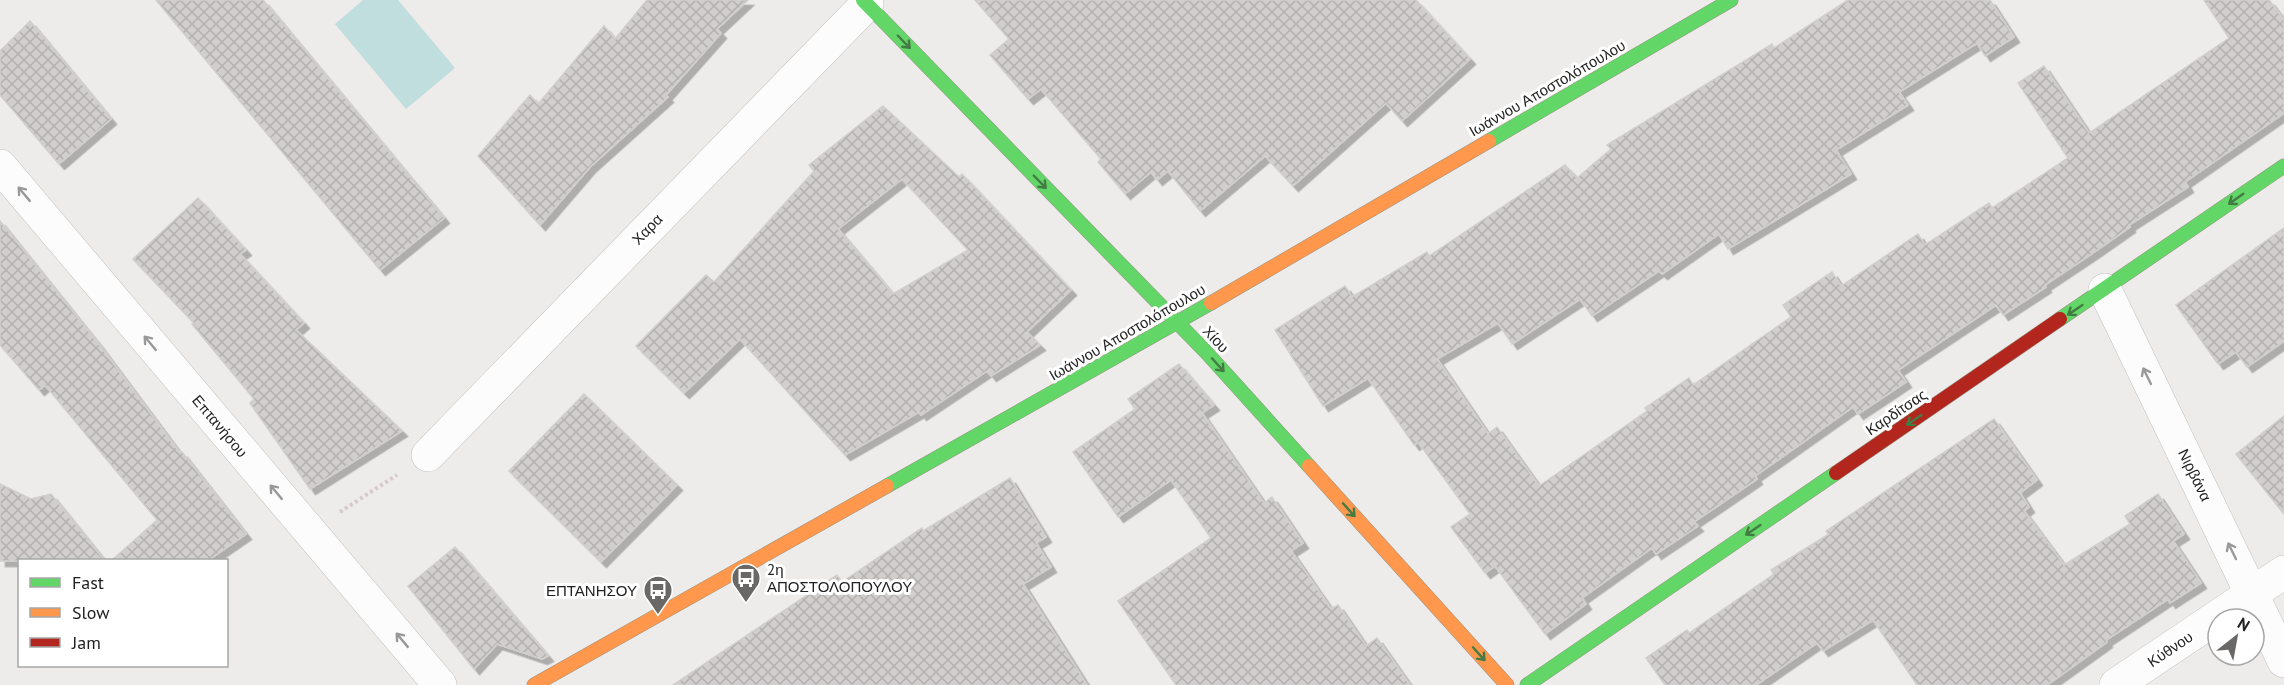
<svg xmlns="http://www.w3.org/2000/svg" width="2284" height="685" viewBox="0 0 2284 685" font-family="'PT Sans',sans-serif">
  <defs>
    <pattern id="building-cross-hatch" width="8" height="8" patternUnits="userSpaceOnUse" patternTransform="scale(1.5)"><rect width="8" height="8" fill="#d1cecd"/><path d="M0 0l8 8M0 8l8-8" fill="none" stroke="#b3b1b0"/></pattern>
    <filter id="shadow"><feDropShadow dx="5.5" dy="5.5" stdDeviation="0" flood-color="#0004"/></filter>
  </defs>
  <rect width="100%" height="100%" fill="#eeecea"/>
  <!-- water -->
  <polygon fill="#c0dede" points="363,0 398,0 455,68 406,109 335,24"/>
  <!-- building -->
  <g fill="url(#building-cross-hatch)" stroke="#d1cecc" stroke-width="1.5" fill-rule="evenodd" filter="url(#shadow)">
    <polygon points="156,0 263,0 444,218 380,270"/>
    <polygon points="647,0 748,0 717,29 721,33 666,95 668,97 590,167 540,225 478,156 530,95 538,104 604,26 615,39"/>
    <polygon points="975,0 1416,0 1470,59 1402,121 1386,103 1293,186 1265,156 1200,211 1168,171 1157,180 1151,172 1125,194 1098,162 1101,159 1041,89 1028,99 990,55 1009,39"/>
    <polygon points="1848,0 1990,0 2014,37 1985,56 1977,43 1899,92 1908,105 1836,150 1851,174 1728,249 1719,234 1662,274 1659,271 1592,316 1580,299 1512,344 1498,323 1437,359 1488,434 1497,427 1539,486 1647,411 1645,408 1689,378 1693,385 1791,317 1783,305 1832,272 1841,286 1918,234 1925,245 1989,203 1992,208 2068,158 2018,83 2044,66 2089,133 2229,38 2204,0 2269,0 2284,20 2284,113 2185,182 2188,187 2129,225 2130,227 2093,253 2045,285 2046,287 2003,315 1996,305 1898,370 1906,382 1858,414 1853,407 1755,476 1757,479 1694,522 1698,526 1656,554 1652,548 1582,598 1586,604 1545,634 1495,566 1485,573 1451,527 1470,514 1418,442 1414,445 1368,378 1323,406 1275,330 1345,286 1352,297 1427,252 1429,256 1565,165 1577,178 1611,149 1607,145 1772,44 1774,48"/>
    <polygon points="30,21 111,119 59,164 0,95 0,51"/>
    <path d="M883 106 959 177 962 174 1071 290 1027 332 1040 345 991 376 987 371 921 415 919 412 845 455 740 339 684 393 636 346 706 275 714 282 814 171 809 165ZM902 179 968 250 893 294 838 229Z"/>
    <polygon points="198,198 246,250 240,254 304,323 296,330 402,431 310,489 250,403 254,399 192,324 194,323 133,259"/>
    <polygon points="0,221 98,343 180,453 182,452 246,534 207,561 111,561 157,520 45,385 39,390 0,345"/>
    <polygon points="2284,228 2284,341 2247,367 2236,352 2218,364 2176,305"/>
    <polygon points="1179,364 1214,405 1202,413 1264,503 1272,497 1303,543 1291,551 1331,609 1338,605 1366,646 1377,638 1410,685 1176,685 1118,601 1211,538 1171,480 1118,517 1073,452 1135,409 1128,399"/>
    <polygon points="584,394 677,485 601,562 509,471"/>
    <polygon points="2284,416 2284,514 2236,454"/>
    <polygon points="1994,419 2037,480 2020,493 2029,507 2024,511 2064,565 2130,524 2125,516 2158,494 2184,534 2173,541 2201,583 2170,603 2168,599 2106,640 2107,642 2047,685 1917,685 1873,620 1823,651 1817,643 1756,685 1665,685 1646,658 1687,630 1689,633 1774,574 1771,570 1829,534 1826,531"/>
    <polygon points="1010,478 1046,537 1036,543 1051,567 1023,584 1087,685 673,685 837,575 842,582 922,528 923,531"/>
    <polygon points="0,484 31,499 51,494 105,561 0,561"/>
    <polygon points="455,547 548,656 542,659 497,644 474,669 408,586"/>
  </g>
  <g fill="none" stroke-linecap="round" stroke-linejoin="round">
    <!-- street casing -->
    <g stroke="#c2c1c0" stroke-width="34">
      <g id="street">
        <polyline points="0,166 440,685"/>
        <polyline points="2105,290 2284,661"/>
        <polyline points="428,455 867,4"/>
        <polyline points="2116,685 2284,572"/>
      </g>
    </g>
    <!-- fast casing -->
    <g stroke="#989583" stroke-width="15">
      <g id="fast">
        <polyline points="863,0 1206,352 1309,466"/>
        <polyline points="1489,141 1731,0"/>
        <polyline points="2060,319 2284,166"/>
        <polyline points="887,486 1211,303"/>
        <polyline points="1527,685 1836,473"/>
      </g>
    </g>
    <!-- slow casing -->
    <g stroke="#989583" stroke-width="15">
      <g id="slow">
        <polyline points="1211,303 1489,141"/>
        <polyline points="1309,466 1507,685"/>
        <polyline points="534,685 887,486"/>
      </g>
    </g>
    <!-- jam casing -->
    <g stroke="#989583" stroke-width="15">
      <polyline id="jam" points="1836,473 2060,319"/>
    </g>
    <!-- path -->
    <polyline stroke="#d6caca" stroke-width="4" stroke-dasharray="3 3" stroke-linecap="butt" points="340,512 397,475"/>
    <!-- street -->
    <use href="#street" stroke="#fcfcfc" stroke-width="33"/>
    <!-- fast -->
    <use href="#fast" stroke="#63d668" stroke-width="14"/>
    <!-- slow -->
    <use href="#slow" stroke="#ff974d" stroke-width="14"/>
    <!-- jam -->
    <use href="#jam" stroke="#b3261e" stroke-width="14"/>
  </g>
  <!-- one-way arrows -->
  <defs><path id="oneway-shaft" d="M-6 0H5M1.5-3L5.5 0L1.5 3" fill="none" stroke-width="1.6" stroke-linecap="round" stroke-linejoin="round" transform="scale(1.5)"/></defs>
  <g stroke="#427c44">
    <use href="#oneway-shaft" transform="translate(904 42) rotate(46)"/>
    <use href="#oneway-shaft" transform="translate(1040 182) rotate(46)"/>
    <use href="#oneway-shaft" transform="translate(2236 199) rotate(145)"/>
    <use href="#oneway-shaft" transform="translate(2075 310) rotate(146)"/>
    <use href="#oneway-shaft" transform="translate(1218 365) rotate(48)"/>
    <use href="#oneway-shaft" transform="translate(1914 420) rotate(146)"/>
    <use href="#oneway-shaft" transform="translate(1349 510) rotate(48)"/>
    <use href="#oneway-shaft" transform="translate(1753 530) rotate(146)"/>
    <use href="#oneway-shaft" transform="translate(1479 654) rotate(48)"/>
  </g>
  <g stroke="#999">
    <use href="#oneway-shaft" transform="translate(24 194) rotate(-130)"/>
    <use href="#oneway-shaft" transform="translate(150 343) rotate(-130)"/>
    <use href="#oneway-shaft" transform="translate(2147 376) rotate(-116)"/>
    <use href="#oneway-shaft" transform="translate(276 492) rotate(-130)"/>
    <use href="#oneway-shaft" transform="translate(2232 551) rotate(-116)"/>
    <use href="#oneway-shaft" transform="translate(402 640) rotate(-130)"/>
  </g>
  <!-- icons -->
  <defs>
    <g id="bus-pin" transform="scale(1.5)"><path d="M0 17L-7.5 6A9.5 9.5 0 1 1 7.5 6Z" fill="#696867" stroke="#fff"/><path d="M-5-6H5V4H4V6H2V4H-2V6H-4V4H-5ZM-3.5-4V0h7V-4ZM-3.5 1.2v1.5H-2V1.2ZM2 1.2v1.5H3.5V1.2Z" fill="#fff"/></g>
  </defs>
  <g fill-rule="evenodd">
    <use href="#bus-pin" x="746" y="578"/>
    <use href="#bus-pin" x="658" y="590"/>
  </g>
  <g text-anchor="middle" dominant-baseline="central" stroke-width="6" stroke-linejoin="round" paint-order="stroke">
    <!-- street labels -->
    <g font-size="15" fill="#212121" stroke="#fff">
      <text transform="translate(1547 88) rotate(-30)">Ιωάννου Αποστολόπουλου</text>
      <text transform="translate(647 229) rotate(-46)">Χαρα</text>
      <text transform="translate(1127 332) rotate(-30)">Ιωάννου Αποστολόπουλου</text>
      <text transform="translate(1216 339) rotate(47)">Χίου</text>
      <text transform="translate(1896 412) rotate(-34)">Καρδίτσας</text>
      <text transform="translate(220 426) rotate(50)">Επτανήσου</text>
      <text transform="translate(2195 475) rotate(64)">Νιρβάνα</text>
      <text transform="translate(2170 649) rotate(-34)">Κύθνου</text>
    </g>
    <!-- poi labels -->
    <g font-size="15" fill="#212121" stroke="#fff" text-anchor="start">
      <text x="767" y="569">2η<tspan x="767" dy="17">ΑΠΟΣΤΟΛΟΠΟΥΛΟΥ</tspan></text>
      <text x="637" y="590" text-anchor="end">ΕΠΤΑΝΗΣΟΥ</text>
    </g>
  </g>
  <!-- legend -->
  <rect x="18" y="559" width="210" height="108" fill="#ffffff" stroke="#a6a6a6" stroke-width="1.5"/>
  <rect x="30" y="578" width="30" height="9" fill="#63d668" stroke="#a6a6a6" stroke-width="1.5"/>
  <text x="72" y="589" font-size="18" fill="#212121">Fast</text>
  <rect x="30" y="608" width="30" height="9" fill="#ff974d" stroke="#a6a6a6" stroke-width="1.5"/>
  <text x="72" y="619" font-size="18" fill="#212121">Slow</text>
  <rect x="30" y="638" width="30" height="9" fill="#b3261e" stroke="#a6a6a6" stroke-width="1.5"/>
  <text x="72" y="649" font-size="18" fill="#212121">Jam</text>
  <!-- north arrow -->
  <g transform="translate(2236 637) rotate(31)"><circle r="28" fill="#ffffff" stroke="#a6a6a6" stroke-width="1.5"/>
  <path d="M0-4.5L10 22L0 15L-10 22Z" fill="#696867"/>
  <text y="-9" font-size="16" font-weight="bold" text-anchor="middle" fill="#212121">N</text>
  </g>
</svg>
